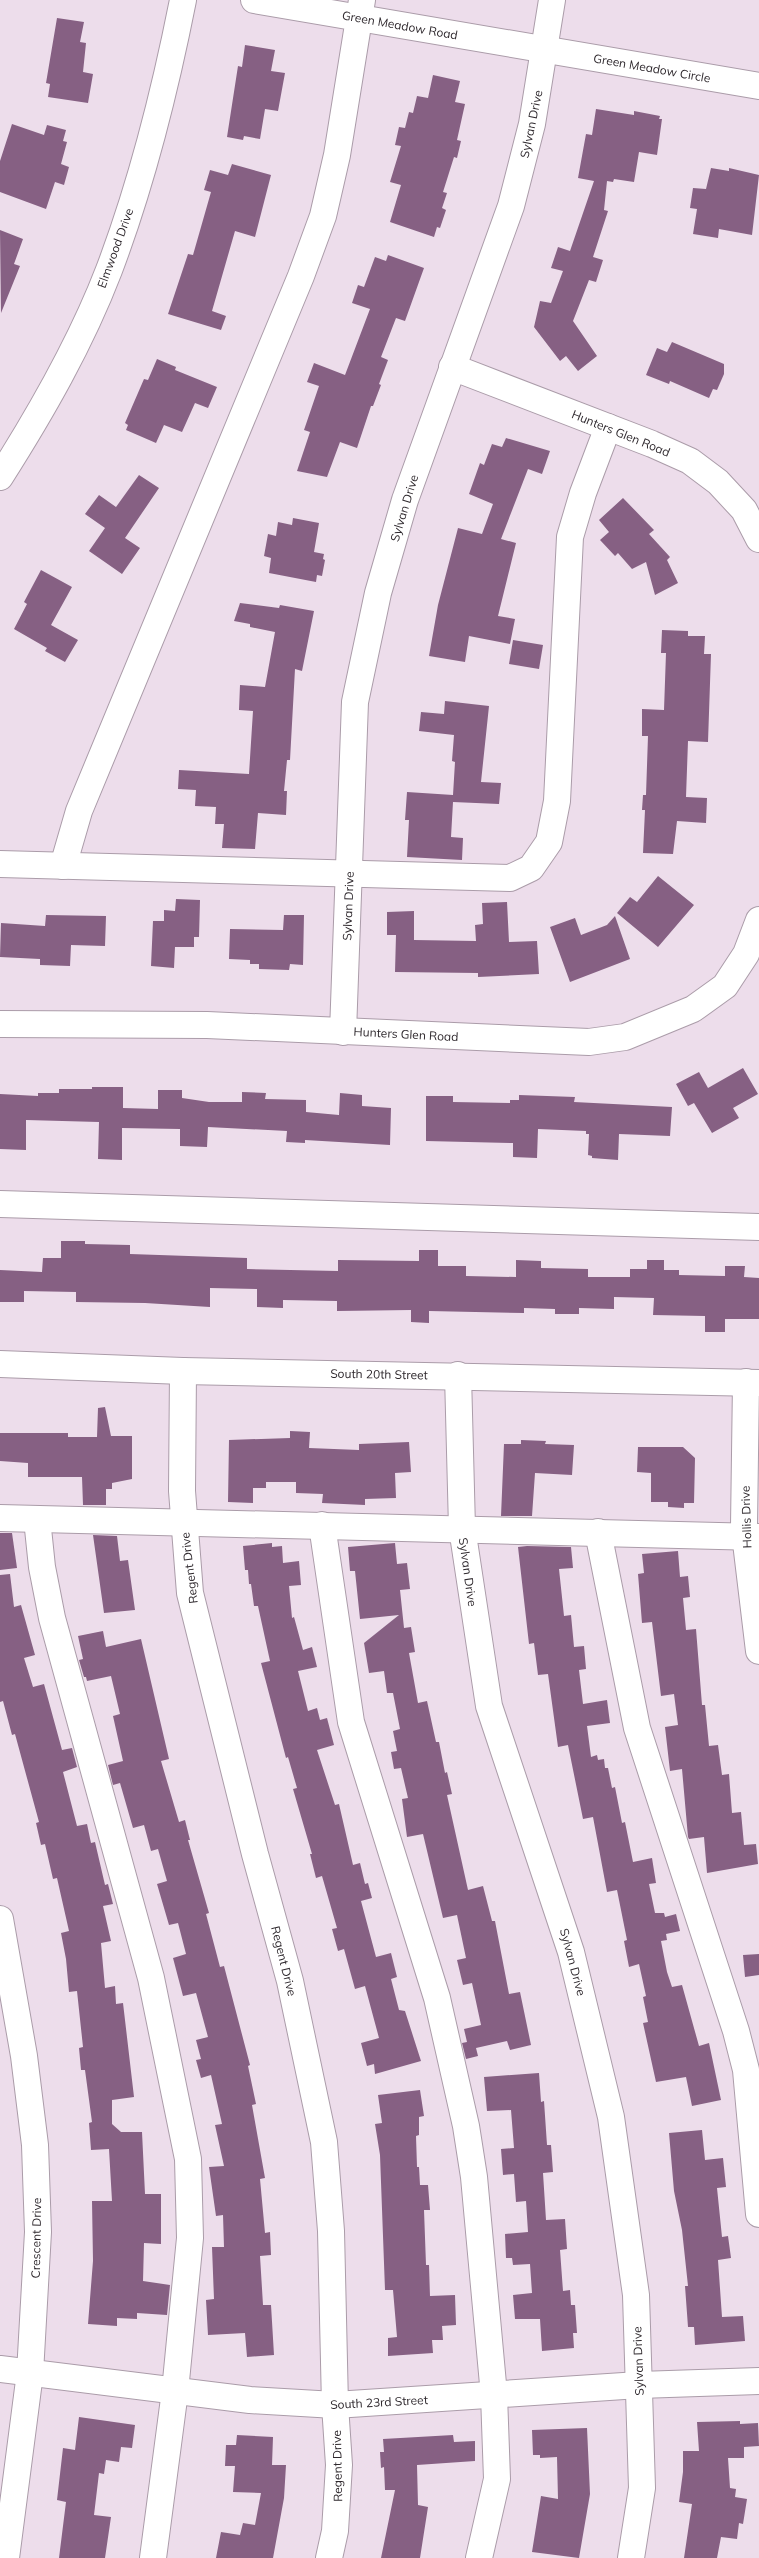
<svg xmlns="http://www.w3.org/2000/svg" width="759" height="2558" viewBox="0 0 759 2558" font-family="Mulish,sans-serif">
  <rect width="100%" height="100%" fill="#edddeb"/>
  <!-- building -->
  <g fill="#866083">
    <polygon points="57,18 84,22 80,42 86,43 83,72 93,74 88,103 48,97 50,84 46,83"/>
    <polygon points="245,45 275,50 271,71 285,73 278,111 265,109 260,139 244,136 243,140 227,137 238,66 242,67"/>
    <polygon points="433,75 460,81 455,102 465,104 457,140 461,141 457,158 454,157 443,192 447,193 442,208 446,210 440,228 437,227 434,237 390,222 401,185 390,182 401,146 395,145 399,127 405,128 409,112 413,113 417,96 428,98"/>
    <polygon points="596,109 634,115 634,111 660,116 659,119 662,119 657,155 639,152 634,182 614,179 613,182 607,181 604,210 608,211 593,257 603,260 596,282 589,280 573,321 597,356 578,371 566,356 560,361 534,327 540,301 551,303 563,271 551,268 558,247 570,251 594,181 578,178 586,134 592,135"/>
    <polygon points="12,124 44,135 47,125 66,130 63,141 67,142 61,164 69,167 64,185 55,182 46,209 0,192 0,161"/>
    <polygon points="232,164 271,175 255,237 235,231 212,311 226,316 221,330 168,314 188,254 193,255 211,192 204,190 210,170 228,175"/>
    <polygon points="711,168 729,171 729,168 759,175 752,235 719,229 718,238 693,234 697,209 690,208 693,188 706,189"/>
    <polygon points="0,230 23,239 14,264 20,266 1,313"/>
    <polygon points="388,255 424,268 405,321 396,318 381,357 388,360 379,384 381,385 373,406 371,406 357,448 340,442 327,477 297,471 310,432 304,430 319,386 307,382 314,363 345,375 370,309 352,303 358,285 364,287 375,257 386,261"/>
    <polygon points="672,342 724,364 724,374 717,390 713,389 709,398 670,381 669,384 646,375 657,348 667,352"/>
    <polygon points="157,359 176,367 175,370 217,387 208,408 195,403 182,432 164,425 156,443 126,430 128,425 125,423 144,379 148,380"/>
    <polygon points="506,438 550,451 542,474 528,469 501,539 516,543 498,616 515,619 510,644 469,636 465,662 429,656 438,605 458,528 482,534 493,504 469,494 480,463 484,465 492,444 502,447"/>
    <polygon points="139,475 159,488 125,538 140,548 122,574 89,551 105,528 85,514 99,495 116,507"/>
    <polygon points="623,498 654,530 649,534 670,557 667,560 678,583 655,595 646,562 632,569 618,553 615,556 600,540 609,532 599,520"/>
    <polygon points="293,518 319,523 314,552 324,554 323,559 325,560 322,576 317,575 316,582 269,573 271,558 264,556 268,534 276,536 278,522 292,525"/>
    <polygon points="41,570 72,587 51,625 78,640 65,662 45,651 47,648 14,629 27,604 24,602"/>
    <polygon points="240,603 279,608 280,605 314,611 302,671 295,669 290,760 287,760 284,791 287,791 286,815 258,813 255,849 222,848 224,824 215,824 216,807 195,806 196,790 178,789 179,770 249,774 253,711 239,710 240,685 265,687 275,632 250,627 250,624 234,621"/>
    <polygon points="662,630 688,631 688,636 705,636 704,654 711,654 708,742 688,741 686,797 707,798 706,823 677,821 673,854 643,853 645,810 642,810 643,795 646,795 648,736 642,736 642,709 664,710 666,653 661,653"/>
    <polygon points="513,640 543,645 539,669 509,664"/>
    <polygon points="445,701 489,706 481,782 501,783 499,804 453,802 451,837 463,838 462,860 407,857 409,820 405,820 407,792 453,795 455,762 452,761 454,735 419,731 421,712 444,714"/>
    <polygon points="658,876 694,905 658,947 617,913 630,897 637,902"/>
    <polygon points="176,899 200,900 199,937 194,937 194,947 175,947 174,968 151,966 153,921 164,921 164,910 175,911"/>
    <polygon points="507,902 509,942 537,941 539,974 478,977 478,973 395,972 396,935 387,935 387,912 414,911 414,940 476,941 475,925 483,924 482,903"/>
    <polygon points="46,915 106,916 105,946 71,945 70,966 40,965 40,959 0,957 1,923 45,926"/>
    <polygon points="284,915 304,915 303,965 290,964 289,970 259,969 259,964 250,964 250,960 229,959 230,929 283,930"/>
    <polygon points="615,916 630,959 570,982 550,927 575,918 581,935 607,925"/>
    <polygon points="743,1068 758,1094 733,1108 739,1118 712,1133 694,1103 688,1106 676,1084 699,1072 708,1088"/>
    <polygon points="92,1087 123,1087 123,1108 158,1109 158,1090 182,1090 182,1098 209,1102 242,1102 242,1092 266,1093 265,1099 306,1100 306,1112 339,1115 340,1093 362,1095 362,1106 391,1108 390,1145 305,1140 305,1143 286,1142 287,1131 208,1127 207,1147 180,1146 180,1129 122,1128 122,1160 98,1159 99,1122 26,1120 26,1150 0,1149 0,1094 38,1096 38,1093 59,1093 59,1089 92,1089"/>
    <polygon points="519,1095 575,1097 574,1102 672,1107 670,1136 619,1134 618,1160 592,1158 592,1156 588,1155 589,1134 586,1134 586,1131 538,1129 537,1158 513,1157 513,1143 426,1141 426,1096 453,1096 453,1102 510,1103 510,1100 519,1100"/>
    <polygon points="61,1241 85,1241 85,1244 130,1245 130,1254 247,1258 247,1269 338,1271 338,1260 419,1261 419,1250 438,1250 438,1266 466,1266 466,1276 516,1277 516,1260 541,1261 541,1268 588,1269 588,1277 630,1277 630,1269 647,1269 647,1260 664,1260 664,1270 679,1270 679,1275 725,1276 725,1266 745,1266 744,1277 759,1278 759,1319 725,1319 725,1332 705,1332 705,1316 653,1315 654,1298 614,1297 614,1309 579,1308 579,1314 555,1314 555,1309 524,1308 524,1313 429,1311 429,1323 411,1322 411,1310 337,1311 337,1301 283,1300 283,1308 257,1307 257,1289 210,1288 210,1307 145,1303 76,1302 76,1292 24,1291 24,1302 0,1302 0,1270 42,1272 43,1258 61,1258"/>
    <polygon points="105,1407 111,1436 132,1436 132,1479 112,1483 112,1489 106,1489 106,1505 83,1505 82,1477 28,1477 28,1463 0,1461 0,1433 68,1433 68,1437 97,1437 98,1408"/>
    <polygon points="290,1431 310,1432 309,1448 359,1450 359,1444 409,1442 411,1472 395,1473 396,1498 365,1499 365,1505 322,1503 323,1494 296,1493 296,1482 266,1482 266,1488 253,1488 253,1503 228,1502 229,1440 290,1438"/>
    <polygon points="521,1440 546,1441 545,1444 574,1445 572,1475 535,1473 532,1516 501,1516 504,1444 521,1444"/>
    <polygon points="638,1447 683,1447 695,1458 694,1503 684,1503 684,1508 668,1507 668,1502 651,1502 651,1473 637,1472"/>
    <polygon points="0,1533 12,1533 17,1568 0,1570"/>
    <polygon points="93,1535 117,1536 120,1561 128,1560 135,1610 104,1613"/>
    <polygon points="272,1543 272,1547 282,1546 283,1563 299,1561 301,1585 289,1586 292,1618 294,1617 303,1650 312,1647 317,1667 298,1671 308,1711 317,1708 320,1720 327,1718 334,1745 317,1750 335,1805 339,1804 353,1865 360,1863 365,1884 368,1883 372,1898 361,1901 376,1957 391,1953 397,1977 391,1979 399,2010 405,2011 421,2061 375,2074 374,2064 367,2066 361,2043 379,2038 365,1986 355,1989 344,1949 338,1951 332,1929 337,1928 322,1876 316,1878 310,1854 312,1854 293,1789 297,1788 288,1757 286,1758 261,1663 270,1661 258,1606 254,1606 251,1584 249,1584 248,1570 245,1570 243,1546"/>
    <polygon points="395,1543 397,1564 407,1563 410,1589 400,1590 404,1628 411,1627 415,1652 409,1653 418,1703 427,1701 436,1742 439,1742 445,1773 447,1772 452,1794 447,1795 468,1890 483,1886 492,1921 495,1921 509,1994 520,1992 531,2045 510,2050 507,2041 476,2048 478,2056 466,2059 462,2043 467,2042 464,2029 481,2025 472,1983 463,1985 457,1960 466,1958 457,1915 443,1918 423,1834 407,1837 402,1799 408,1798 401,1768 394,1769 391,1752 397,1751 393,1731 400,1729 393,1693 387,1693 384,1671 369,1673 364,1643 399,1615 360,1619 355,1571 350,1571 348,1547"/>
    <polygon points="527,1546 571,1547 573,1568 559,1569 564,1616 571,1615 574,1647 584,1646 586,1669 579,1670 583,1704 607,1700 610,1723 587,1726 591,1757 597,1755 598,1760 604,1759 605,1768 608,1768 612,1788 615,1787 622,1823 625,1822 633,1862 652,1858 656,1883 649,1884 655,1913 664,1913 665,1917 676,1914 680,1931 666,1934 667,1940 661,1941 667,1972 672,1987 682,1985 699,2046 709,2043 721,2100 692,2106 686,2077 656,2082 643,2023 648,2022 643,1997 646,1996 639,1964 629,1967 624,1941 627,1940 617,1890 607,1892 593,1817 583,1819 568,1745 558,1747 548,1674 538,1675 534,1643 529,1644 518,1547"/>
    <polygon points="678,1551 680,1577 688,1576 690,1597 683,1598 686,1630 696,1629 702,1705 705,1705 709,1746 718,1745 722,1775 729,1774 732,1813 741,1812 744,1845 756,1844 758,1864 707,1873 704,1837 689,1839 688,1837 682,1769 670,1771 665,1727 678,1725 674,1694 661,1696 652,1622 642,1623 638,1574 644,1573 642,1554"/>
    <polygon points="10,1574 14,1607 21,1605 35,1655 24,1658 33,1687 44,1684 62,1750 72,1748 77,1767 63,1772 77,1826 87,1824 91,1843 95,1842 105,1885 108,1884 113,1904 103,1906 111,1941 101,1943 105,1988 115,1986 116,2004 123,2003 134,2097 112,2100 112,2124 121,2132 142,2132 145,2194 161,2194 161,2244 144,2243 143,2281 170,2285 167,2315 137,2313 137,2319 117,2318 117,2326 88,2324 93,2261 92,2201 112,2201 109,2149 91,2150 89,2123 92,2122 85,2070 81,2070 79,2048 83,2047 77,1991 69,1992 66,1959 61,1933 69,1931 57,1878 53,1879 45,1844 41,1845 36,1823 39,1822 15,1734 12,1735 3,1701 0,1702 0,1575"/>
    <polygon points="103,1631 106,1647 141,1639 169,1759 161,1761 179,1822 185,1820 190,1840 188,1840 209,1913 206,1914 220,1967 224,1966 250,2065 248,2066 256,2104 252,2105 265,2178 260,2179 265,2233 270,2232 271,2255 260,2256 263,2305 271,2305 274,2355 247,2357 245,2333 208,2335 206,2300 214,2299 212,2247 224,2247 223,2215 216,2216 209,2167 224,2166 215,2125 222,2124 211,2075 201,2078 196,2060 201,2059 196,2040 208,2037 196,1993 183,1996 173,1958 186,1954 178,1923 169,1925 157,1884 167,1881 158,1849 151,1851 144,1825 133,1828 120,1783 113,1785 108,1765 123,1761 113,1716 120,1714 111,1676 87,1681 86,1677 84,1677 79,1660 83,1659 78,1636"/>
    <polygon points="759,1954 759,1975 745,1977 743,1955"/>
    <polygon points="539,2073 541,2102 544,2101 547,2145 551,2145 553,2172 543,2173 546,2220 565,2219 567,2249 560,2250 563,2291 570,2290 571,2305 575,2305 577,2333 573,2333 574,2348 542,2351 540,2319 515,2319 513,2295 532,2293 530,2264 513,2265 512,2258 506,2258 505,2234 528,2232 526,2201 516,2202 514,2174 503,2175 501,2149 514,2148 511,2110 487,2111 484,2077"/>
    <polygon points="420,2090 424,2116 419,2117 419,2135 416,2136 417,2167 419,2167 420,2185 428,2185 430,2210 424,2210 426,2265 429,2265 430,2296 455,2295 456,2325 442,2326 443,2340 432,2340 433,2353 388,2356 388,2338 397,2337 393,2290 385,2290 380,2155 375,2124 382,2123 378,2095"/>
    <polygon points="702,2130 705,2160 723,2158 726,2187 717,2188 722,2237 728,2236 731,2258 718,2260 722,2317 743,2316 745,2341 695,2345 694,2327 688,2327 685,2286 688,2286 682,2230 674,2191 669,2133"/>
    <polygon points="79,2417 135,2425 132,2448 121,2447 119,2462 106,2460 104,2474 99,2473 94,2515 111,2517 105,2558 59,2558 66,2502 57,2500 63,2448 75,2450"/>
    <polygon points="740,2421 740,2424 758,2423 759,2446 744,2447 744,2458 728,2458 730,2488 736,2489 735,2497 747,2499 743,2524 739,2523 737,2539 721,2537 717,2558 684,2558 692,2504 679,2502 683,2472 683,2451 699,2451 697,2422"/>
    <polygon points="587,2428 590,2494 579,2558 532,2552 541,2496 558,2499 557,2457 540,2458 540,2455 533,2455 532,2430"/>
    <polygon points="237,2435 273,2437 272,2465 286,2465 284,2498 273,2558 216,2558 221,2532 240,2535 243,2523 255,2525 261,2493 233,2492 235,2466 225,2466 226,2445 236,2445"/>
    <polygon points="453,2435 454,2442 475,2441 475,2461 417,2465 418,2505 428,2507 420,2558 381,2558 395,2490 385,2490 384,2467 381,2468 380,2452 384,2452 383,2439"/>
  </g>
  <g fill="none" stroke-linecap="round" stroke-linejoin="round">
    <!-- minor casing -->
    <g stroke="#ab9ca9" stroke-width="28">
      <g id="minor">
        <polyline points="254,0 759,86"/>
        <polyline points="452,367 652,444 690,461 718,482 744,510 759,539"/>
        <path d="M0 477C42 411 81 343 109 270 142 183 165 91 183 0"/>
        <polyline points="0,864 510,878 531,868 549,842 557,801 570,537 583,493 608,427"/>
        <polyline points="63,866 79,811 301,276 323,216 337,155 362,0"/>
        <polyline points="0,1024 207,1025 589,1042 625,1037 693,1009 725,986 746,954 759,920"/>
        <polyline points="343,1032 355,702 378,593 405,500 511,206 532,124 552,0"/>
        <polyline points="0,1204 759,1227"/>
        <polyline points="0,1364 183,1371 759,1383"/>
        <polyline points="183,1371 182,1491 190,1593 255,1854 290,1981 324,2142 331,2231 335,2405 339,2465 335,2531 329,2558"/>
        <polyline points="458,1375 462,1528 489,1706 571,1952 611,2117 636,2295 642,2488 631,2558"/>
        <polyline points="746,1382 744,1526 759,1651"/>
        <polyline points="0,1518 759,1537"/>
        <polyline points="37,1519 42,1567 52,1618 151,1978 188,2159 190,2238 175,2391 153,2558"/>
        <polyline points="322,1525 351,1722 437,1998 466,2126 474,2177 494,2395 497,2479 479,2558"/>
        <polyline points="598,1532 637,1728 736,2031 746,2070 759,2214"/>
        <polyline points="0,1919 24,2056 35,2145 38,2232 30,2373 6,2558"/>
        <polyline points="0,2369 250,2400 335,2405 639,2385 759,2381"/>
      </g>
    </g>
    <!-- minor -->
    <use href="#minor" stroke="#fff" stroke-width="26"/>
  </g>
  <g text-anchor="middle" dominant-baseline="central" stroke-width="5" stroke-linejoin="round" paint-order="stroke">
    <!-- street labels -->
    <g font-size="12" fill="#2e282d" stroke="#fff">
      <text transform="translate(400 25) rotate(10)">Green Meadow Road</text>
      <text transform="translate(652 68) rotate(10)">Green Meadow Circle</text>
      <text transform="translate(531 124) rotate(-78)">Sylvan Drive</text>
      <text transform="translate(115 248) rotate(-70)">Elmwood Drive</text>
      <text transform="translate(621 433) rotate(22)">Hunters Glen Road</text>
      <text transform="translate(404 508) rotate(-73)">Sylvan Drive</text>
      <text transform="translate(348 906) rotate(-88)">Sylvan Drive</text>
      <text transform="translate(406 1034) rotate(3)">Hunters Glen Road</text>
      <text transform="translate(379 1374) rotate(1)">South 20th Street</text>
      <text transform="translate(746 1517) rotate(-92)">Hollis Drive</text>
      <text transform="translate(189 1568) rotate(-97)">Regent Drive</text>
      <text transform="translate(468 1572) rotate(82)">Sylvan Drive</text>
      <text transform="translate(284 1961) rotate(76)">Regent Drive</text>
      <text transform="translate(573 1962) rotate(75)">Sylvan Drive</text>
      <text transform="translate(36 2238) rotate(-89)">Crescent Drive</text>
      <text transform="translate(638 2361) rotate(-92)">Sylvan Drive</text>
      <text transform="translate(379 2402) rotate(-3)">South 23rd Street</text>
      <text transform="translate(337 2466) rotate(-91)">Regent Drive</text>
    </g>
  </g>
</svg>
